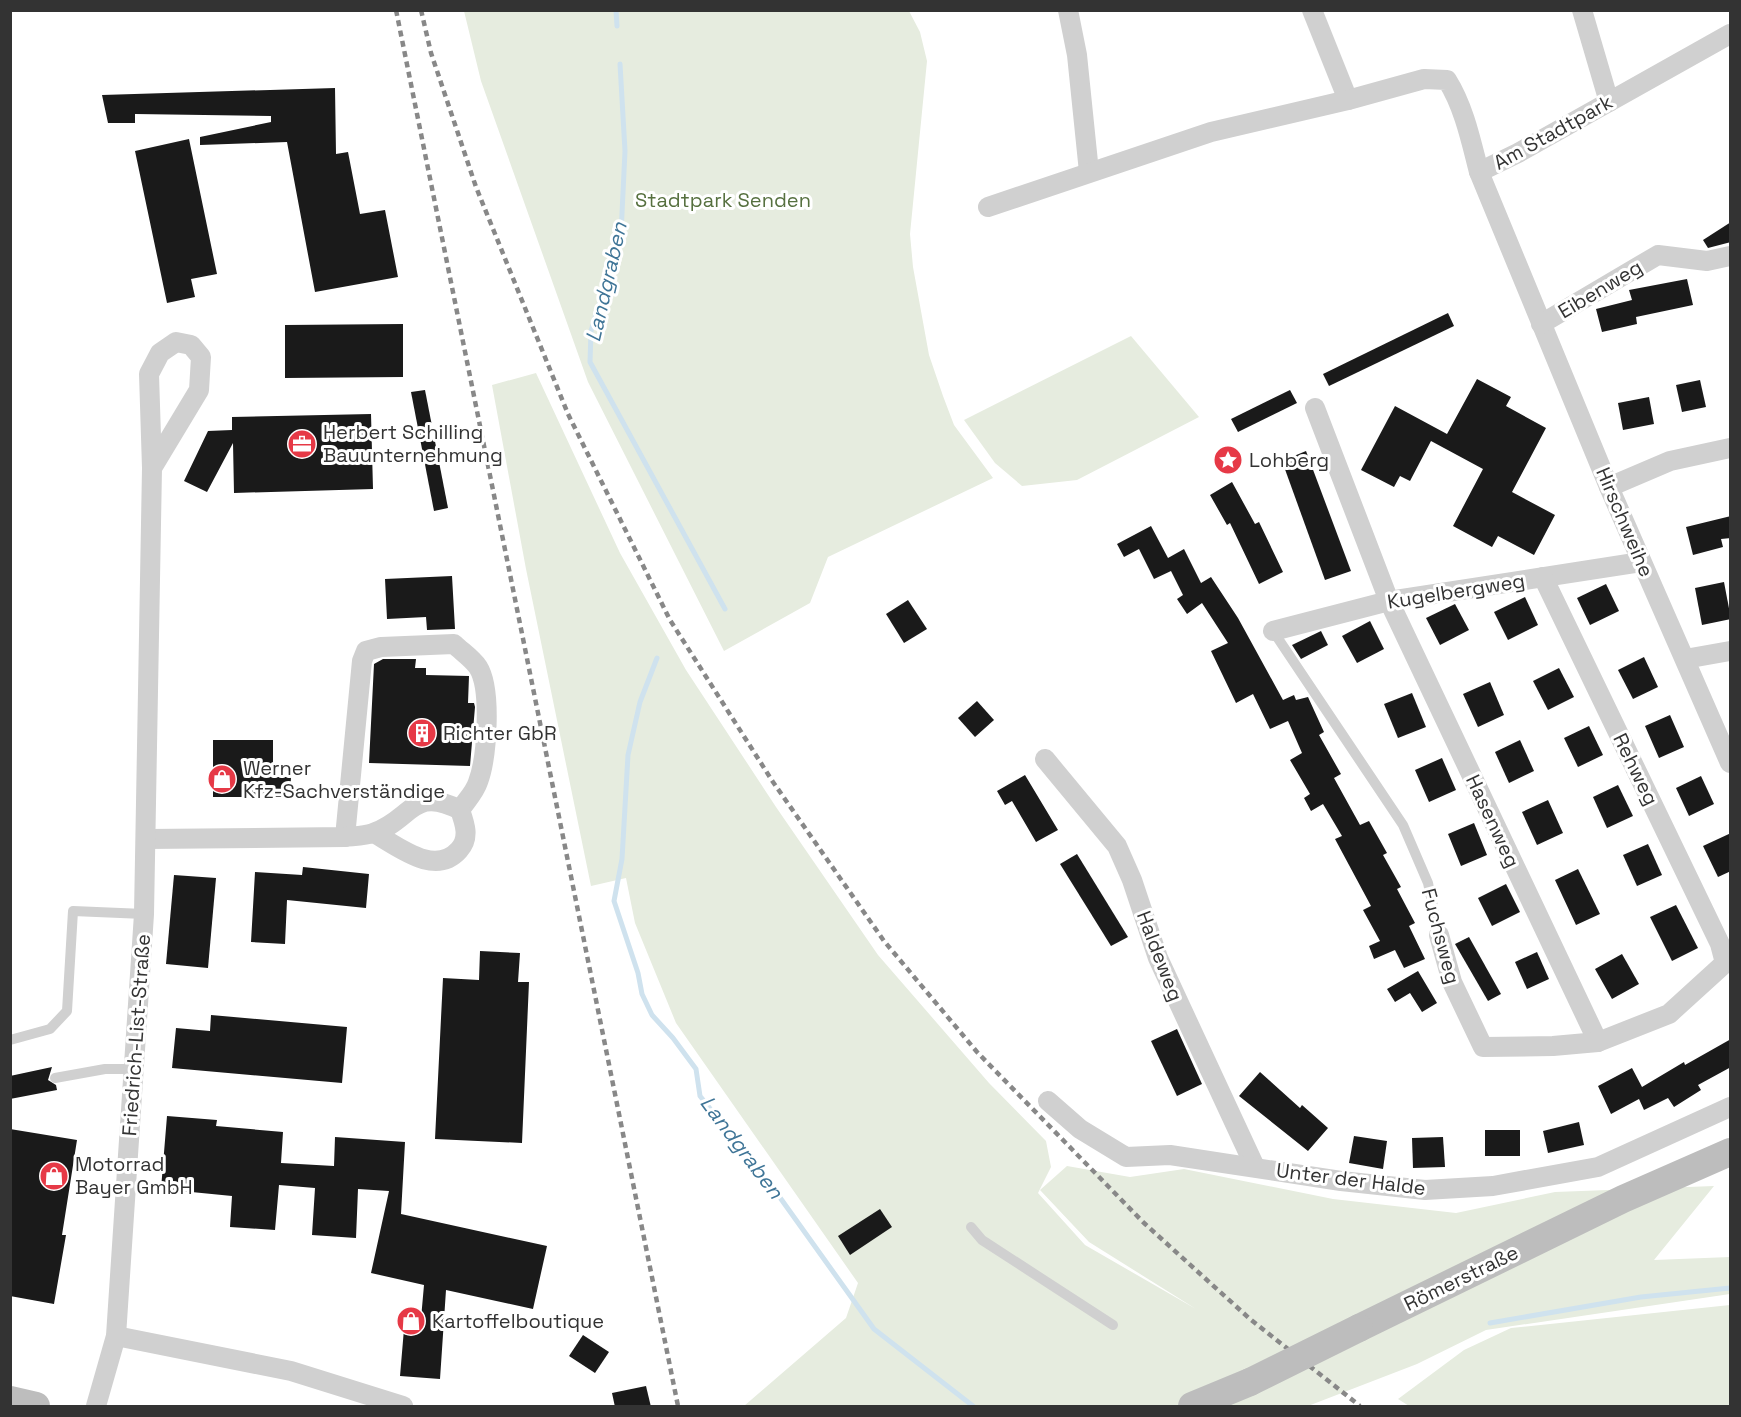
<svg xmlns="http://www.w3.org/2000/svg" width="1741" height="1417" viewBox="0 0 1741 1417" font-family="'Space Grotesk',sans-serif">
  <rect width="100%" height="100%" fill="#fff"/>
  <!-- green -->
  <g fill="#e6ecdf">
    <polygon points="464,11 909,11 920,32 927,61 910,234 913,267 929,355 943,396 954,425 993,478 828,557 810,603 724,651 588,382 481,81"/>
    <polygon points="1131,336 1199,417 1077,480 1022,486 995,463 964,420"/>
    <polygon points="536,373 620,553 686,670 776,807 878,955 989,1083 1046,1141 1051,1167 1038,1193 1085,1245 1196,1309 1089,1242 1040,1190 1067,1166 1130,1177 1184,1169 1333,1199 1456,1213 1555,1192 1714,1186 1654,1260 1730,1257 1730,1294 1486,1330 1417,1364 1308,1406 744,1406 846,1318 858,1283 676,1023 635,923 626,878 591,886 526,569 492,385"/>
    <polygon points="1730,1305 1730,1406 1409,1406 1398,1399 1464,1350 1511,1328"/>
  </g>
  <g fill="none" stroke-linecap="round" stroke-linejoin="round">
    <!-- stream -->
    <g stroke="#cfe2ee" stroke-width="5">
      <polyline points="616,10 617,26"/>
      <polyline points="620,64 625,151 621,234 591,331 590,362 725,609"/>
      <polyline points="657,658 640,702 628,755 622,859 614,901 638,973 642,994 652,1015 673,1038 696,1069 700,1096 771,1185 874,1329 973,1406"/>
      <polyline points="1490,1323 1641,1297 1730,1288"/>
    </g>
  </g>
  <!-- building -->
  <g fill="#1a1a1a">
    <polygon points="335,88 336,154 348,152 360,214 385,210 398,277 315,292 287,142 200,145 200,137 271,122 271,116 135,114 135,123 108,123 102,95"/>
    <polygon points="189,139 217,274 191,279 195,297 167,303 135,151"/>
    <polygon points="1731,222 1731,242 1708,248 1703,240"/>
    <polygon points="1687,279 1693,305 1636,317 1637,324 1602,332 1596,309 1632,300 1629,290"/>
    <polygon points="1448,313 1454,326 1329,386 1323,374"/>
    <polygon points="403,324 403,377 285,378 285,325"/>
    <polygon points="1477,379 1511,397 1506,406 1546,428 1512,492 1555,515 1534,555 1498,536 1492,547 1453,526 1483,469 1431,441 1410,481 1400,476 1394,487 1361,470 1395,406 1447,434"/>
    <polygon points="1700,380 1706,407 1682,412 1676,385"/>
    <polygon points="425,390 448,508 434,511 411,392"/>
    <polygon points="1290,390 1297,403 1238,432 1231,419"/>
    <polygon points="1649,397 1654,424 1623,430 1618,403"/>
    <polygon points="371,414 373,489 234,493 233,443 207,492 184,481 208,431 232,430 232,417"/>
    <polygon points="1306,451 1351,571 1325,580 1282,461"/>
    <polygon points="1232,482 1255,524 1259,522 1283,572 1259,584 1230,523 1227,525 1210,495"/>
    <polygon points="1731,516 1731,538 1721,539 1723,547 1693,555 1686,527"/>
    <polygon points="1151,526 1168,558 1184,549 1201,583 1211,577 1238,618 1283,700 1294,695 1296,700 1308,697 1324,732 1319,735 1341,774 1334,778 1360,825 1369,821 1387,853 1383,855 1401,887 1397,889 1415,923 1409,926 1425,959 1404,968 1395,950 1374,959 1369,946 1380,941 1363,910 1371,906 1335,839 1342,836 1323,804 1311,811 1304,798 1310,794 1290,760 1302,753 1288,721 1270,729 1253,694 1236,703 1211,651 1228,643 1202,603 1187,614 1177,599 1183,595 1171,571 1154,579 1139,549 1124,557 1117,544"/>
    <polygon points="452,576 455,629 427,630 426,617 387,619 385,579"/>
    <polygon points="1724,582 1731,619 1702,625 1695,588"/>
    <polygon points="1606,584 1619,611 1590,625 1577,598"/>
    <polygon points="1525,597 1538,625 1508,640 1494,612"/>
    <polygon points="908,600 927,629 904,643 886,614"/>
    <polygon points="1455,604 1469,630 1440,645 1426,618"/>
    <polygon points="1370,621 1384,649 1357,663 1342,636"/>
    <polygon points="1321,631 1328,645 1301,659 1292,645"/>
    <polygon points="1644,657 1658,687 1633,699 1618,670"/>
    <polygon points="383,659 416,659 415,668 426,668 426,675 469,676 468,703 474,703 475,707 470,766 369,763 374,664"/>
    <polygon points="1559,668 1574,697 1548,710 1533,681"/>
    <polygon points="1490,682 1504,715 1478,727 1463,694"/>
    <polygon points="1412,693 1426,727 1398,738 1384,704"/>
    <polygon points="977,701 994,720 975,737 958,718"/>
    <polygon points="1670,715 1684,747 1659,758 1645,726"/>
    <polygon points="1589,726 1603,755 1578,767 1564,738"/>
    <polygon points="213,740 273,740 273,777 291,777 290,797 213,797"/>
    <polygon points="1520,740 1534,771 1509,783 1495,752"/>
    <polygon points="1442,758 1456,790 1429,802 1415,770"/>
    <polygon points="1025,775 1058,830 1036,842 1012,801 1005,805 997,791"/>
    <polygon points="1701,776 1714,804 1689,816 1676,788"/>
    <polygon points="1618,785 1633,816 1607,828 1593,797"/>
    <polygon points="1548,800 1563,833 1537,845 1522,812"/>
    <polygon points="1474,823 1487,855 1461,866 1448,834"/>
    <polygon points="1731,833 1731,871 1718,877 1703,846"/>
    <polygon points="1648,844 1662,875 1637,886 1623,855"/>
    <polygon points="1077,854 1128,937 1111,946 1060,864"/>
    <polygon points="303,867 369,874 366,908 287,900 285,944 251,942 255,872 302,875"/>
    <polygon points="1578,869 1600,914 1576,925 1555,880"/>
    <polygon points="174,875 216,878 208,968 166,964"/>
    <polygon points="1506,884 1520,912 1492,926 1478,898"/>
    <polygon points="1676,905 1698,948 1672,961 1650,917"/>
    <polygon points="1469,937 1501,994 1488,1001 1455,944"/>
    <polygon points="480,951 520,953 518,982 529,982 522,1143 435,1139 443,978 479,980"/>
    <polygon points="1537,952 1549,979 1527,989 1515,962"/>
    <polygon points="1622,954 1639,984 1612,999 1595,969"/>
    <polygon points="1418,971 1437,1003 1422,1012 1410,993 1395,1002 1387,989"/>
    <polygon points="211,1015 347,1027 342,1083 172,1068 176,1028 210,1031"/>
    <polygon points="1177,1029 1202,1084 1177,1096 1151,1041"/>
    <polygon points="1731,1039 1731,1067 1698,1085 1701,1090 1674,1107 1668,1098 1644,1110 1639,1099 1611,1114 1598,1086 1632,1068 1642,1087 1684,1062 1685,1065"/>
    <polygon points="52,1067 48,1080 56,1085 57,1090 10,1099 10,1076"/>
    <polygon points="1260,1072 1300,1108 1302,1105 1328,1128 1308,1151 1239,1096"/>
    <polygon points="167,1116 217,1120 216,1126 283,1132 281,1163 334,1166 335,1137 405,1142 401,1214 547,1246 533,1309 446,1290 440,1379 400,1376 404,1329 420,1330 424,1285 371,1273 389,1191 358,1189 356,1238 312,1235 315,1188 279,1185 275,1230 230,1227 232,1196 161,1189"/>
    <polygon points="1579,1122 1584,1145 1548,1153 1543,1131"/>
    <polygon points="10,1129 77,1140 62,1235 66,1235 54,1304 10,1296"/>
    <rect x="1485" y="1130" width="35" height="26"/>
    <polygon points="1354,1136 1387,1141 1383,1169 1349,1163"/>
    <polygon points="1443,1137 1445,1167 1413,1168 1412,1138"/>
    <polygon points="880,1209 892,1227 850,1255 838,1236"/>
    <polygon points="583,1335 609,1352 595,1373 569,1356"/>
    <polygon points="646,1386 651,1407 615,1407 612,1393"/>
  </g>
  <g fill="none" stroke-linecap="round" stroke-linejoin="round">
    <!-- lane -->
    <g stroke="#d0d0d0" stroke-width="10">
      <polyline points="1273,631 1403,825 1428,883 1439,935"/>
      <polyline points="10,1040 50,1029 67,1011 73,911 144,914"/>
      <polyline points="55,1078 105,1069 133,1069"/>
      <polyline points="971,1227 982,1240 1113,1325"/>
    </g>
    <!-- street -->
    <g stroke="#d0d0d0" stroke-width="20">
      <polyline points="1068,10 1077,55 1089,172"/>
      <polyline points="1312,10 1348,100"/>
      <polyline points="1582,10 1609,102"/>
      <polyline points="1730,34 1518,153 1479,172 1609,487 1730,763"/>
      <path d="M988 207 1211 132 1348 100 1424 79 1447 80C1464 107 1471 141 1479 172"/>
      <polyline points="1541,324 1658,255 1707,261 1730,256"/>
      <polyline points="1315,408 1389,601 1598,1042"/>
      <polyline points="1609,487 1670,461 1730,448"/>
      <polyline points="1273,631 1389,601 1641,562"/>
      <polyline points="1685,659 1730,651"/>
      <polyline points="1045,759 1117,846 1132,880 1158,958 1255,1167"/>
      <path d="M345 837 362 661 366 651 381 647 454 644C461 651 472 658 478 667 492 689 487 758 478 782 475 792 466 801 460 810"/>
      <path d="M147 839 345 837C354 836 365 836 373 833 412 820 412 785 460 810 465 824 470 838 459 850 435 877 399 847 374 833"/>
      <polyline points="1439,935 1452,982 1483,1047 1553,1046 1598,1042 1669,1014 1725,963 1720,944 1543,577"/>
      <polyline points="1048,1101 1080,1129 1126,1157 1170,1155 1341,1181 1425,1190 1493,1186 1598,1167 1730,1107"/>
      <polyline points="116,1336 291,1371 403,1406"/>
      <polyline points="96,1406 116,1336 144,914 152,468 149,374 160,353 176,342 191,345 201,357 199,390 152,468"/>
    </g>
    <!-- secondary -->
    <g stroke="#bdbdbd" stroke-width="28">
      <polyline points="1359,1328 1623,1199 1730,1152"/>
      <polyline points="10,1400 36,1406"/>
      <polyline points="1192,1406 1250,1382"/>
    </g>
    <!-- rail -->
    <g stroke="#888" stroke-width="4.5" stroke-dasharray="6 4.5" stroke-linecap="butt">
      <polyline points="396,10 678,1406"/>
      <polyline points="421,10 431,53 476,187 568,414 670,620 773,782 884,941 977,1052 1144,1223 1250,1319 1360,1406"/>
    </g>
    <!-- secondary-bridge -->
    <polyline stroke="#bdbdbd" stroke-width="28" points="1250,1382 1359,1328"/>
  </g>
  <!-- icons -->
  <defs>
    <g id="office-disc" transform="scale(1.5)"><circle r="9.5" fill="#e63946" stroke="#fff"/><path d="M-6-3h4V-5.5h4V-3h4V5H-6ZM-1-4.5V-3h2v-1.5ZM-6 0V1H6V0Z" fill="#fff"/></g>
    <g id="sight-disc" transform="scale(1.5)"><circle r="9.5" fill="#e63946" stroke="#fff"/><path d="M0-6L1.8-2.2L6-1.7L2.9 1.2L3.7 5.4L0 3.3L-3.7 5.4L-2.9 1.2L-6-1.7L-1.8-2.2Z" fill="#fff"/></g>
    <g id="building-disc" transform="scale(1.5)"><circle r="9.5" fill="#e63946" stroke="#fff"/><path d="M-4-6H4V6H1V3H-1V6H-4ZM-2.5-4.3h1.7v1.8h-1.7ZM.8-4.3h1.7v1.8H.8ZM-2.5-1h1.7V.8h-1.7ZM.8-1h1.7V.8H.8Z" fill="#fff"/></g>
    <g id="shop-disc" transform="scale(1.5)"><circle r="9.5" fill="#e63946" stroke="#fff"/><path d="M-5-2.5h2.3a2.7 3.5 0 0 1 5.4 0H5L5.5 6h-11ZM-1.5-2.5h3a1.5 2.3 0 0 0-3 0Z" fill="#fff"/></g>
  </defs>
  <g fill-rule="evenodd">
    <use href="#office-disc" x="302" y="444"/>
    <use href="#sight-disc" x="1228" y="460"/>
    <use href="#building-disc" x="422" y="733"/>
    <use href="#shop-disc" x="222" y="779"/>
    <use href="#shop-disc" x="54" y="1176"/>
    <use href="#shop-disc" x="411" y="1321"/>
  </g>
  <g text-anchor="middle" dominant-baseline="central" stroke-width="6" stroke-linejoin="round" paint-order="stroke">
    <!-- street labels -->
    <g font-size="20" fill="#333" stroke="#fff">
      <text transform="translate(1553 132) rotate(-29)">Am Stadtpark</text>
      <text transform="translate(1600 289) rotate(-31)">Eibenweg</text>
      <text transform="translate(1625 522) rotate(67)">Hirschweihe</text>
      <text transform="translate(1456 591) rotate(-9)">Kugelbergweg</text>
      <text transform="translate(1636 769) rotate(64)">Rehweg</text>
      <text transform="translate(1493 821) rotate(65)">Hasenweg</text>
      <text transform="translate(1441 936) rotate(75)">Fuchsweg</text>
      <text transform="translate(1160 956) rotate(69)">Haldeweg</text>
      <text transform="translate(136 1035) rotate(-86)">Friedrich-List-Straße</text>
      <text transform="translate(1351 1179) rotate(7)">Unter der Halde</text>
      <text transform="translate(1461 1278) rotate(-26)">Römerstraße</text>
    </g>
    <!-- park labels -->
    <g font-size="20" fill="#56703f" stroke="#fff">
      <text x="723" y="200">Stadtpark Senden</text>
    </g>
    <!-- poi labels -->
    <g font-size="20" fill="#333" stroke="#fff" text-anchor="start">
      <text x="323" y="432">Herbert Schilling<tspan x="323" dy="23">Bauunternehmung</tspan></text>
      <text x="1249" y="460">Lohberg</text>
      <text x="443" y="733">Richter GbR</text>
      <text x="243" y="768">Werner<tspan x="243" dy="23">Kfz-Sachverständige</tspan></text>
      <text x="75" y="1164">Motorrad<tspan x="75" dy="23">Bayer GmbH</tspan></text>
      <text x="432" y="1321">Kartoffelboutique</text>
    </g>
    <!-- water labels -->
    <g font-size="21" font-style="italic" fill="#3f7597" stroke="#fff">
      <text transform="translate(606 282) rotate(-77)">Landgraben</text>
      <text transform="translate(742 1147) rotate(53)">Landgraben</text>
    </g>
  </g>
  <!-- border -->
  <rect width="1741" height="1417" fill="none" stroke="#333333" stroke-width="24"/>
</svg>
